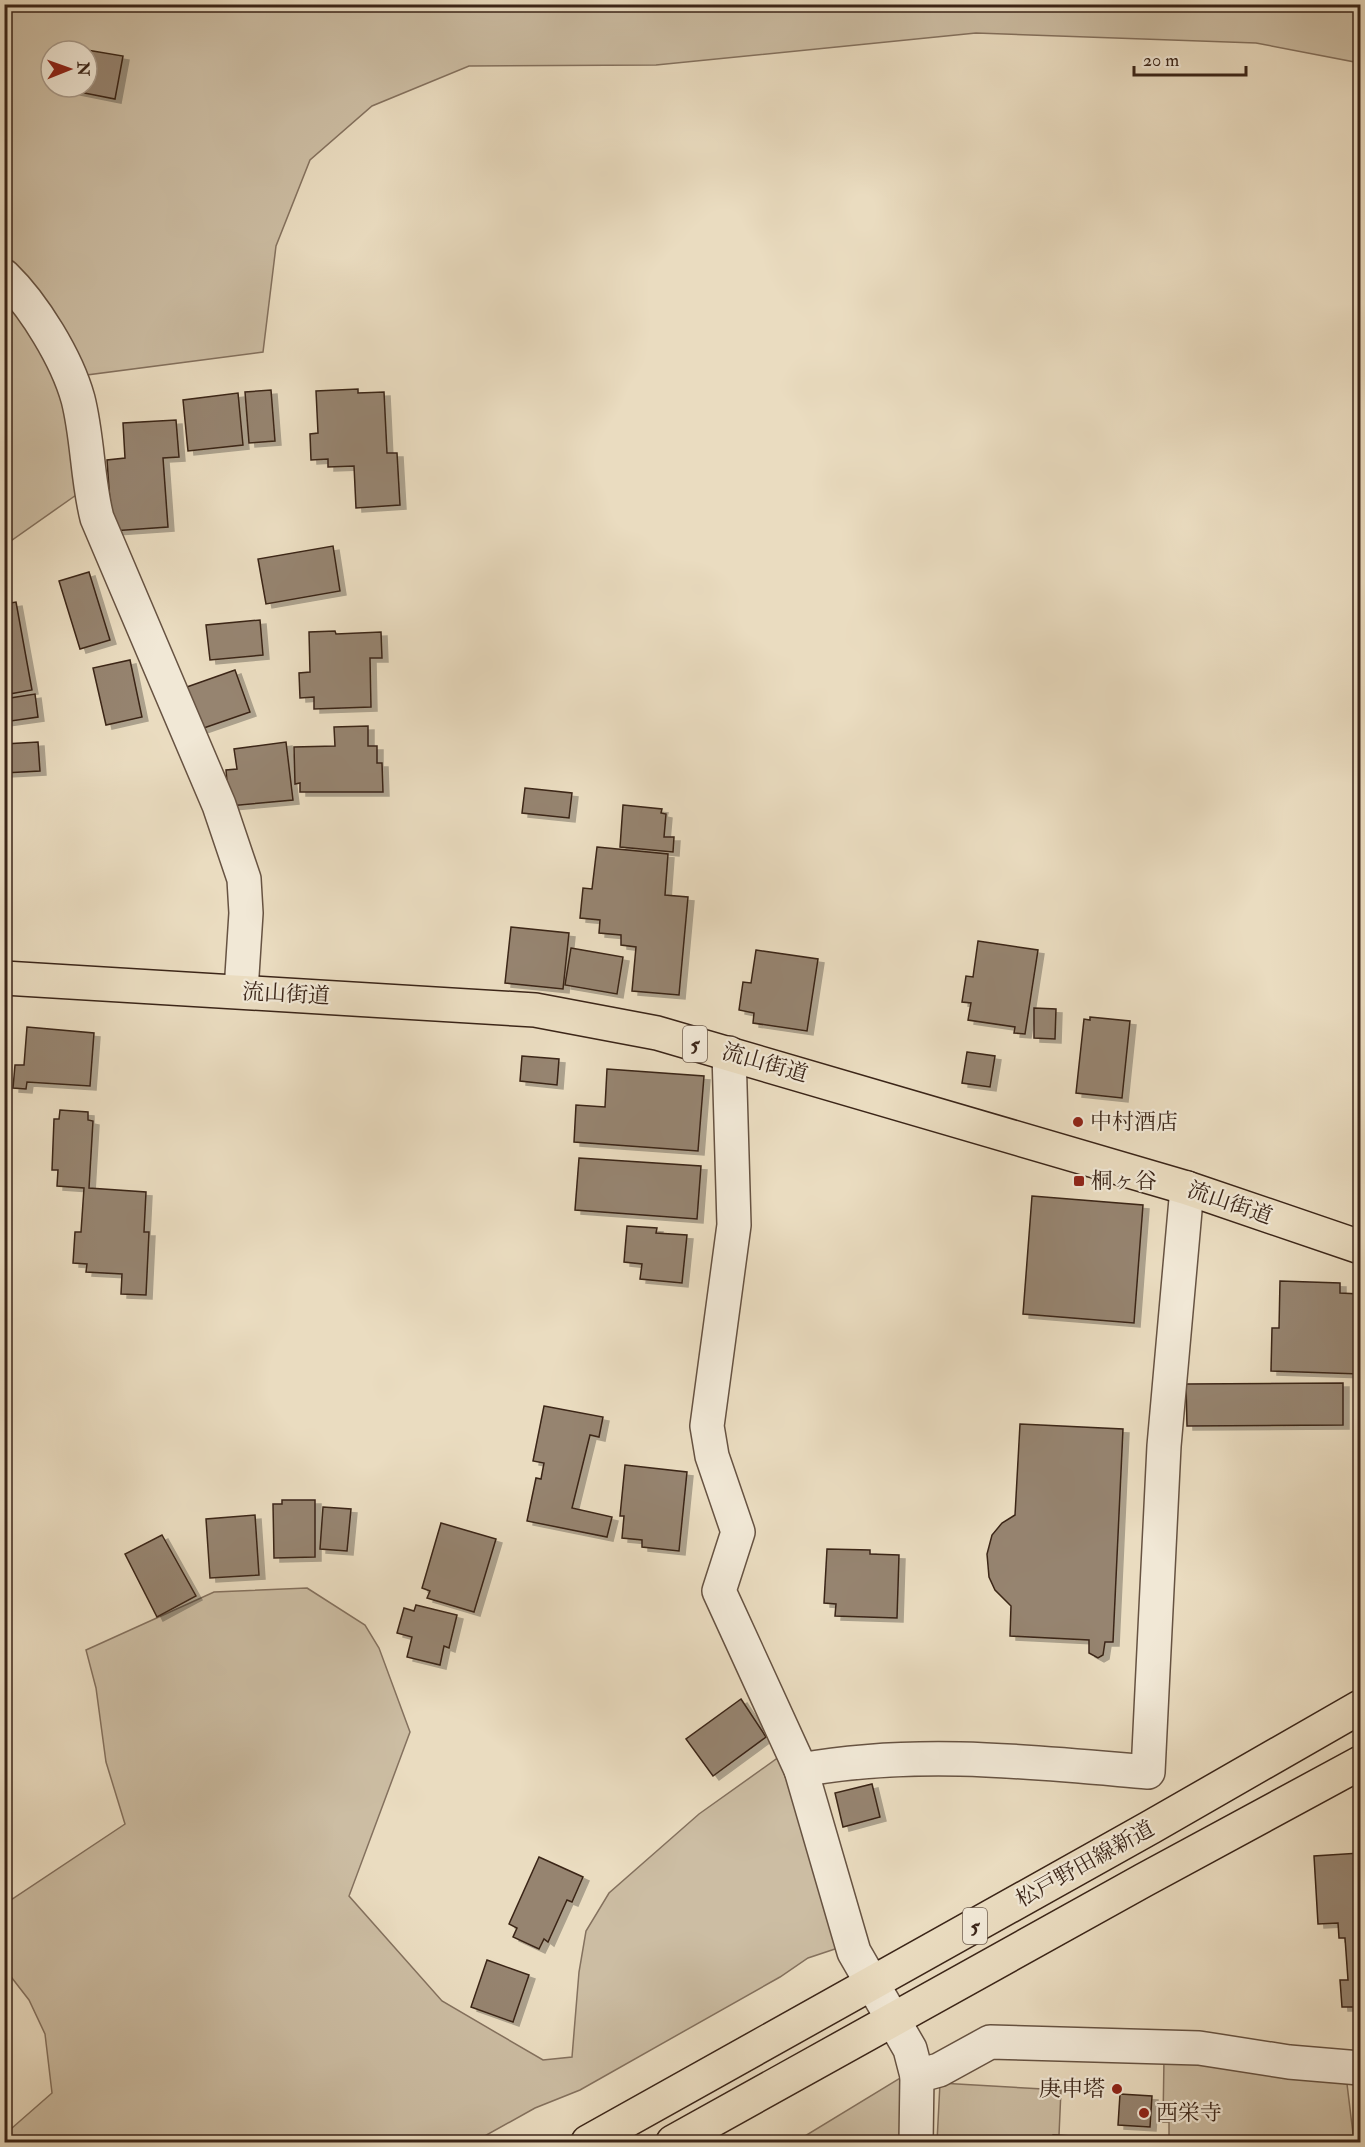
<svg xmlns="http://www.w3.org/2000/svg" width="1365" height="2147" viewBox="0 0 1365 2147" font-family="'IM FELL Double Pica','Noto Serif JP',serif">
  <defs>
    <filter id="shadow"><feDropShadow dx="6" dy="4" stdDeviation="0" flood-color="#0004"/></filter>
  </defs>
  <rect width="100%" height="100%" fill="#eadcc0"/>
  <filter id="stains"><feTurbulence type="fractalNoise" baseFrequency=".00333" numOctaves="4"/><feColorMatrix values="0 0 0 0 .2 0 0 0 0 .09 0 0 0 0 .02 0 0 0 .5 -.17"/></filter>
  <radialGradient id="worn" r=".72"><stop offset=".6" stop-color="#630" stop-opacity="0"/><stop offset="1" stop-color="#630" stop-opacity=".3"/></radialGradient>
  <!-- green -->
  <g fill="#ccbda3" stroke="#84715e" stroke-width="1.5" fill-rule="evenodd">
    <path d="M5 5H1360V63L1256 43 976 33 656 65 469 66 372 106 310 160 276 246 263 352 64 378 79 493 5 545ZM51 51H87V87H51Z"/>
    <polygon points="307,1588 365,1625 379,1648 410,1732 349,1896 442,2001 543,2060 572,2057 579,1972 586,1931 609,1893 699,1814 779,1757 786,1762 841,1947 808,1958 780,1977 580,2090 535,2108 474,2142 5,2142 4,2135 52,2093 45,2034 29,2000 5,1969 5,1904 125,1824 106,1762 96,1688 86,1650 214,1592"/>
    <polygon points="1164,2058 1211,2061 1347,2084 1354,2142 1169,2142 1169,2122 1163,2122"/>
    <polygon points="905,2075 902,2142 795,2142"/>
    <polygon points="940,2083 1061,2090 1059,2135 1054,2135 1053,2142 937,2142"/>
  </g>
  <!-- building -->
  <g fill="#96846f" stroke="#3b2518" stroke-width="1.5" filter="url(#shadow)">
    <polygon points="81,49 123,56 115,99 74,91 75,87 87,87 87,51 81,51"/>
    <polygon points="358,389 358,393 384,392 387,453 397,453 400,505 356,508 354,466 328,467 328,459 311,460 310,434 318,433 316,391"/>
    <polygon points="271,390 275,441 249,443 245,392"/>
    <polygon points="238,393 243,445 188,451 183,400"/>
    <polygon points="176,420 179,457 163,458 168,527 112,531 107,460 125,458 123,423"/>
    <polygon points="333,546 340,591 266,604 258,559"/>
    <polygon points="89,572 110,640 80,649 59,581"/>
    <polygon points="16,602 32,690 4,695 4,604"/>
    <polygon points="260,620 263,655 210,660 206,625"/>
    <polygon points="335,631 336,634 381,632 382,658 370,658 371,707 314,709 314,697 300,698 299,673 310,672 309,632"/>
    <polygon points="130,660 142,717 106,725 93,668"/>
    <polygon points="235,670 250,712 198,730 184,688"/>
    <polygon points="35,694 38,717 4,722 4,699"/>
    <polygon points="368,726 368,746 377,746 377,763 382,763 383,792 300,792 300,783 295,784 294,747 335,746 334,727"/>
    <polygon points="38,742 40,771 4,773 4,744"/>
    <polygon points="286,742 293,800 229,806 226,770 237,769 234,749"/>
    <polygon points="525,788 572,793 569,818 522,813"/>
    <polygon points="623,805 662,809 661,813 666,814 664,837 674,837 673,852 620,847"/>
    <polygon points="597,847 668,854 665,895 688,897 679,995 632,991 636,947 621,945 621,935 599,933 600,920 580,918 583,888 592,889"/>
    <polygon points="511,927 569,933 563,989 505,983"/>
    <polygon points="978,941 1038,950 1025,1034 1014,1033 1015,1027 968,1020 971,1003 962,1002 966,976 973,977"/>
    <polygon points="571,948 623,957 617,994 565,985"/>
    <polygon points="756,950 818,959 807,1031 753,1023 754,1013 739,1010 743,982 751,983"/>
    <polygon points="1034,1008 1056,1009 1055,1039 1034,1038"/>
    <polygon points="1090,1017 1130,1021 1122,1098 1076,1093 1084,1019 1090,1020"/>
    <polygon points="27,1027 94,1033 90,1086 27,1082 26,1089 13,1088 15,1065 24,1065"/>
    <polygon points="967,1052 995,1056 990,1087 962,1083"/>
    <polygon points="522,1056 559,1059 557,1085 520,1081"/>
    <polygon points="607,1069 704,1076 698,1151 574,1142 576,1105 605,1107"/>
    <polygon points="60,1110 88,1112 88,1120 93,1121 89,1188 146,1192 144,1232 149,1232 146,1295 121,1294 122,1274 86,1272 87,1264 73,1263 75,1232 81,1232 84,1188 57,1186 58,1170 52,1170 54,1119 59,1119"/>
    <polygon points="579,1158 701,1166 697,1219 575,1210"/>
    <polygon points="1032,1196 1143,1205 1134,1323 1023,1314"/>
    <polygon points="627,1226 657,1228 656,1233 687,1235 682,1283 640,1279 642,1264 624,1262"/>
    <polygon points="1280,1281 1340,1283 1340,1293 1360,1294 1360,1374 1271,1371 1272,1328 1279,1328"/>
    <polygon points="1343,1383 1343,1425 1187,1426 1186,1384"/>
    <polygon points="544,1406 603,1417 599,1437 590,1435 572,1508 612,1517 607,1537 527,1521 536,1478 541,1479 544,1463 533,1461"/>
    <polygon points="1020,1424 1123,1429 1113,1642 1105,1642 1103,1655 1098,1658 1089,1653 1089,1640 1010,1636 1011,1606 995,1590 989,1577 987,1554 992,1535 1002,1523 1015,1515"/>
    <polygon points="625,1465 687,1472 679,1551 642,1547 642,1540 622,1538 624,1516 620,1516"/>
    <polygon points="282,1500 315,1500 315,1557 274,1558 273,1504 282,1504"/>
    <polygon points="323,1507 351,1509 347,1551 320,1549"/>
    <polygon points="255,1515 259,1575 210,1578 206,1519"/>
    <polygon points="441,1523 496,1539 474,1612 427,1598 430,1591 422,1588"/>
    <polygon points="162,1535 196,1596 157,1617 125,1554"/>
    <polygon points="827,1549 870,1550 870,1554 899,1555 897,1618 835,1616 836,1604 824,1603"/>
    <polygon points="416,1605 457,1615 449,1648 444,1646 440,1665 407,1657 412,1637 397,1633 404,1608 414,1611"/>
    <polygon points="741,1699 766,1737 713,1776 686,1739"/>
    <polygon points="872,1784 880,1817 843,1827 835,1793"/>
    <polygon points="1360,1853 1360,2007 1342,2007 1340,1980 1348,1980 1345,1938 1339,1938 1338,1923 1318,1924 1314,1856"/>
    <polygon points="539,1857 583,1877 572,1902 567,1900 548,1942 544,1939 539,1949 513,1937 517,1928 509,1924"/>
    <polygon points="487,1960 529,1975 513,2022 471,2007"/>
    <polygon points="1120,2094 1152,2096 1150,2127 1118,2125"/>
    <polygon points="1053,2135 1093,2137 1093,2142 1053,2142"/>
  </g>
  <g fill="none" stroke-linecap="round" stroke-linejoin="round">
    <!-- minor casing -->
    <g stroke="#675342" stroke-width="36">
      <g id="minor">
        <path d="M4 276C34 305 67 359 78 399 88 438 87 479 97 518L219 805 244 879 246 913 241 991"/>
        <polyline points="729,1053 734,1225 707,1426 712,1456 738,1532 719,1591 801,1770 854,1952 910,2049 917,2076"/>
        <path d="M801 1770C917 1749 1032 1762 1148 1772L1164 1446 1187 1188"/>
        <polyline points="916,2142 917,2076 939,2070 990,2042 1199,2048 1289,2062 1360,2068"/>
      </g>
    </g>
    <!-- major casing -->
    <g stroke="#3b2518" stroke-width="36">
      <g id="major">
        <polyline points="4,978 535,1010 657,1033 1187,1188 1360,1247"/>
        <polyline points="588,2142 1151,1827 1360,1707"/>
        <polyline points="673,2142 1144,1880 1360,1763"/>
      </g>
    </g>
    <!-- minor -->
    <use href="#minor" stroke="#f1e8d6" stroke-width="33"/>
    <!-- major -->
    <use href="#major" stroke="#eadcc0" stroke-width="33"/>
  </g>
  <!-- markers -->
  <g fill="#8f2418" stroke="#f1e8d6" stroke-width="2">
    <circle cx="1078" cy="1122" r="6"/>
    <rect x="1073" y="1175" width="12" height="12" rx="3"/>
    <circle cx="1117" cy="2089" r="6"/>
    <circle cx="1144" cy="2113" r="6"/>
  </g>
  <g text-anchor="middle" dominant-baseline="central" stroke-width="4.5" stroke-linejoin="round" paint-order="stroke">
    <!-- shield labels -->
    <g fill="#f1e8d6" stroke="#726051" stroke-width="1.5">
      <rect x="683" y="1026" width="24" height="36" rx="4.5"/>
      <rect x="963" y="1908" width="24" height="36" rx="4.5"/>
    </g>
    <g font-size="21" font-weight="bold" fill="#3b2518">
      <text x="695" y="1044">5</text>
      <text x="975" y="1926">5</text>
    </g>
    <!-- street labels -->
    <g font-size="22" fill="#3b2518" stroke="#f1e8d6">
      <text transform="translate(286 994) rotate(3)">流山街道</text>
      <text transform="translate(765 1063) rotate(16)">流山街道</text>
      <text transform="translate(1230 1203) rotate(19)">流山街道</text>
      <text transform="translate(1085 1864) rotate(-29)">松戸野田線新道</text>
    </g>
    <!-- poi labels -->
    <g font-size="22" fill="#3b2518" stroke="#f1e8d6" text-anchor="start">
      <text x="1090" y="1122">中村酒店</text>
      <text x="1091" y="1181">桐ヶ谷</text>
      <text x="1105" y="2089" text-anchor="end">庚申塔</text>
      <text x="1156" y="2113">西栄寺</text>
    </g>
  </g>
  <!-- margin -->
  <rect width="1365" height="2147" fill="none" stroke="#eadcc0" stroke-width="24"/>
  <rect x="6" y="6" width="1353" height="2135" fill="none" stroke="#3b2518" stroke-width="3"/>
  <rect x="12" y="12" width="1341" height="2123" fill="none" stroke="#3b2518" stroke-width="1.5"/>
  <!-- north arrow -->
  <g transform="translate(69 69) rotate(89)"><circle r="28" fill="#f1e8d6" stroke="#a89a8a" stroke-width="1.5"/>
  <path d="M0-4.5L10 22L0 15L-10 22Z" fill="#8f2418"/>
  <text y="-9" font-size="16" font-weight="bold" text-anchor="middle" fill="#3b2518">N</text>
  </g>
  <!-- scale -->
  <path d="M1134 66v9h112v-9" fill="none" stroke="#3b2518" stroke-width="3"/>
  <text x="1143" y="66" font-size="18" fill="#3b2518" stroke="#f1e8d6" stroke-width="4.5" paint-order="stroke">20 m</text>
  <rect width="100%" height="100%" filter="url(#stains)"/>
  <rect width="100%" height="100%" fill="url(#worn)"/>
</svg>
